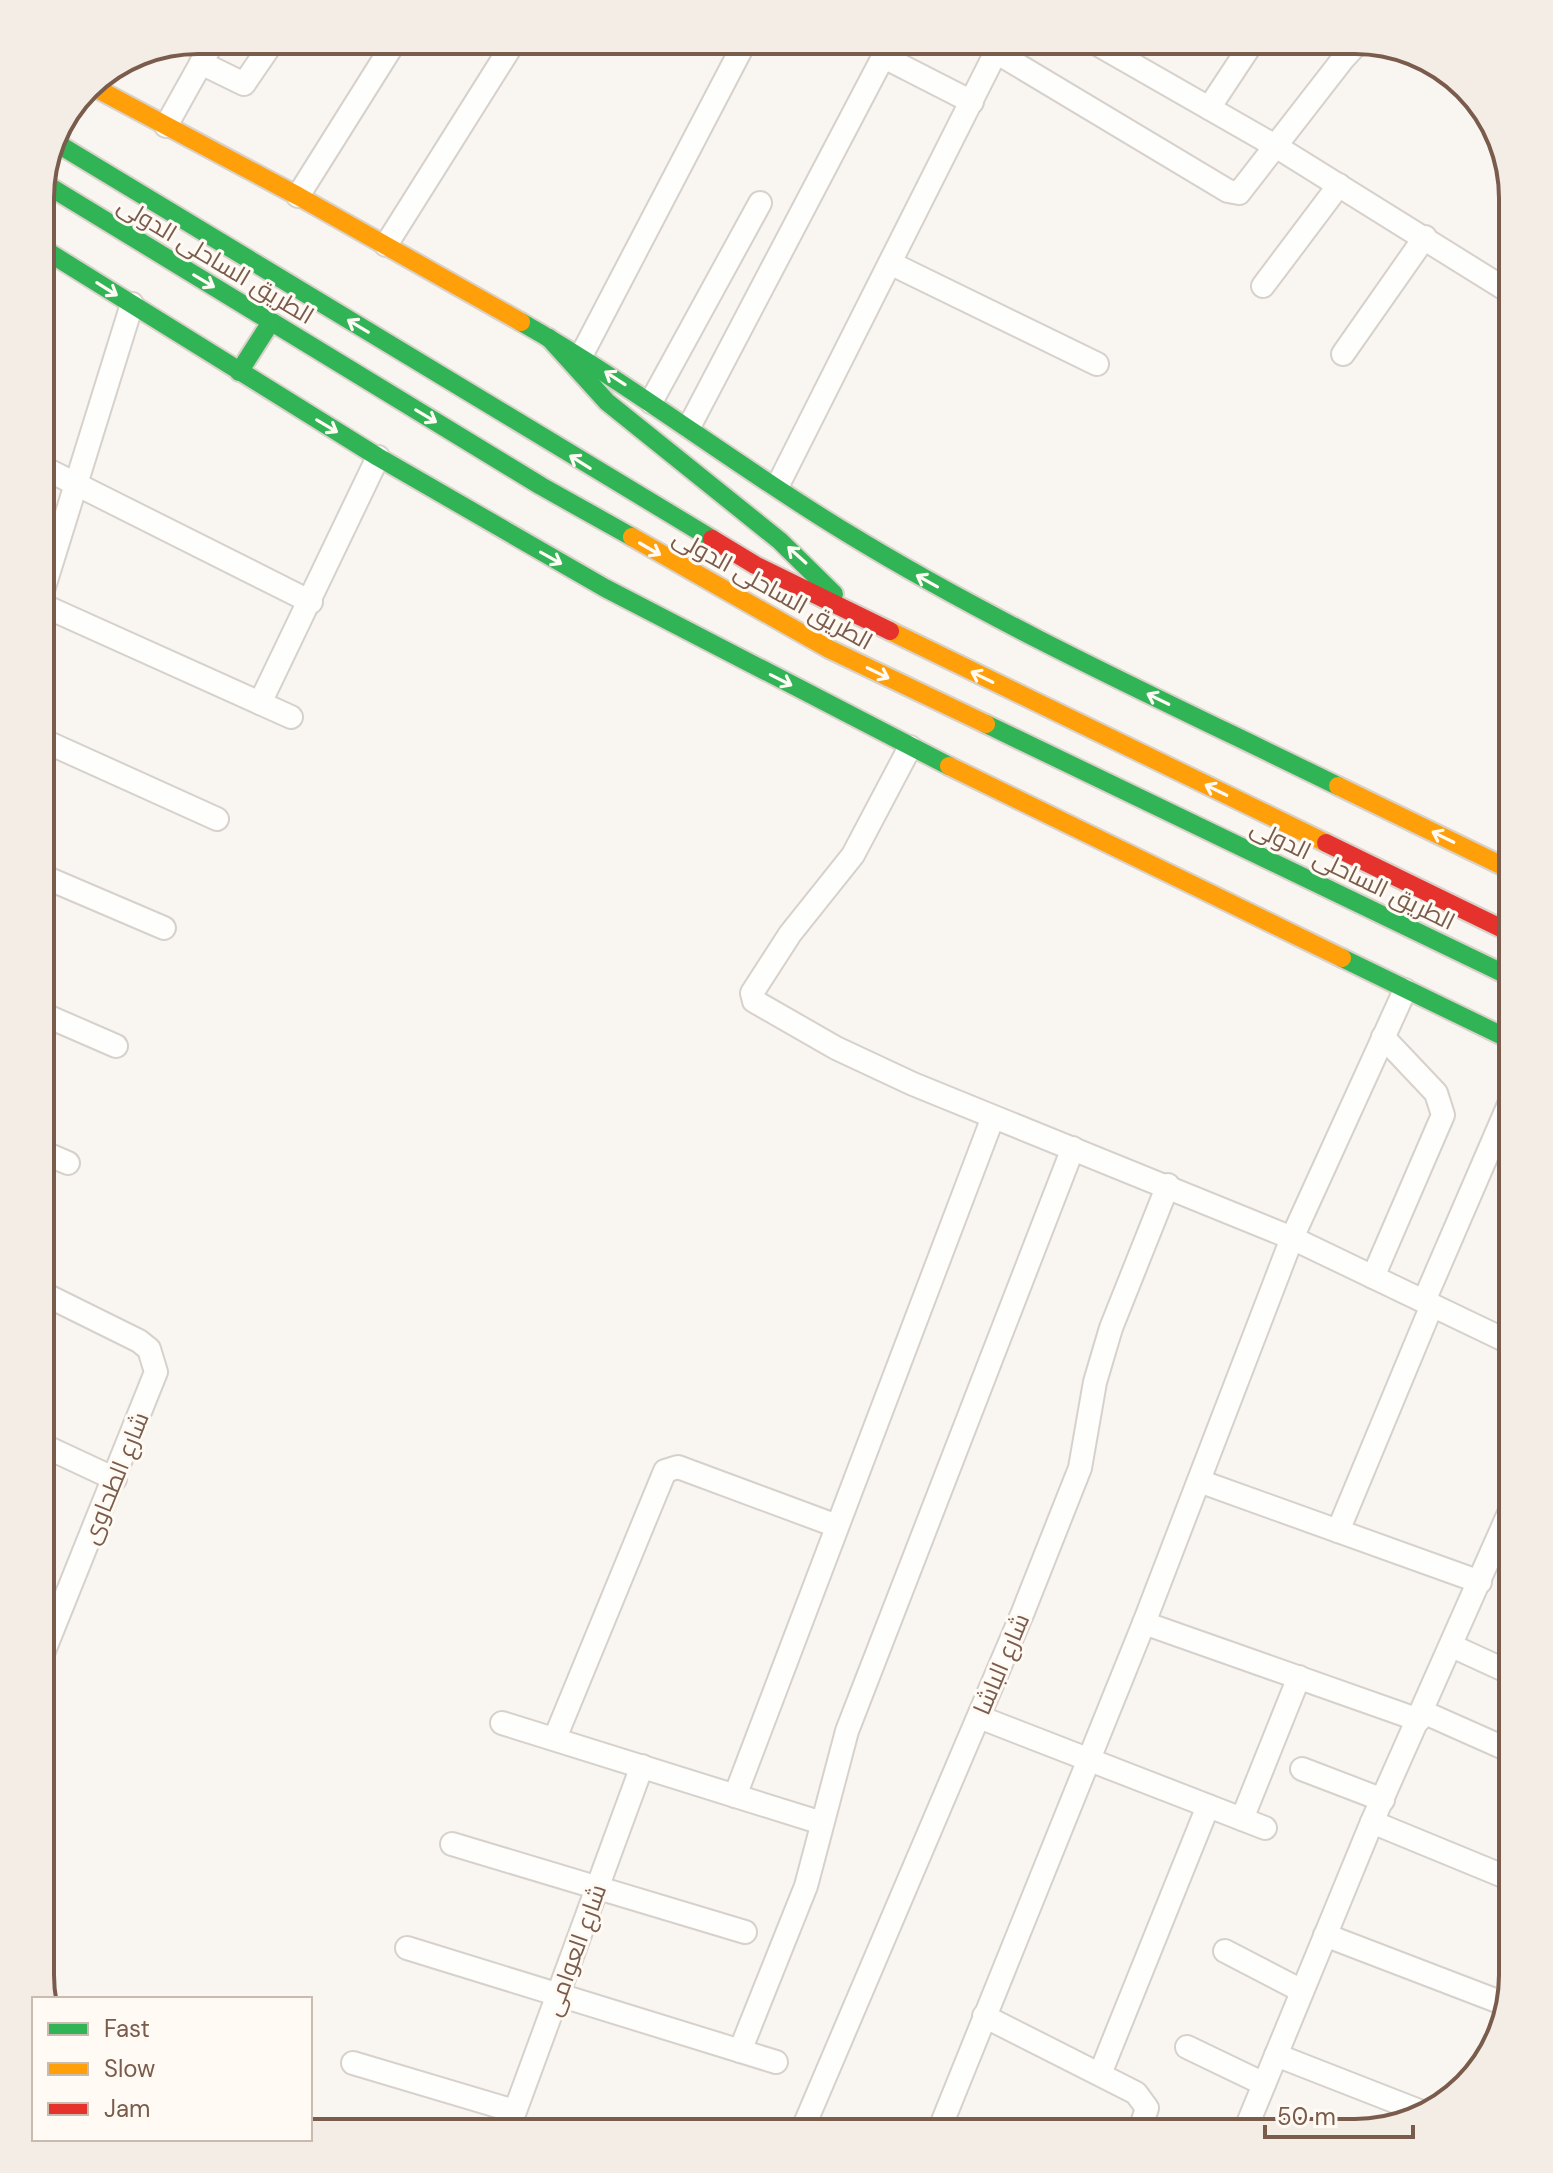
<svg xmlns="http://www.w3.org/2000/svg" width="1553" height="2173" viewBox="0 0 1553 2173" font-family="'DM Sans',Cairo,sans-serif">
  <rect width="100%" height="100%" fill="#f9f5f0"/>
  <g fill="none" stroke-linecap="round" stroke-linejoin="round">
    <!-- street casing -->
    <g stroke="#d7d1cb" stroke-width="26">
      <g id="street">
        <polyline points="1090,40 1277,147 1513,294"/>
        <polyline points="996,52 1228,191 1239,193 1343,59 1355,46 1367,41"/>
        <polyline points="884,57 972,102"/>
        <polyline points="201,63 244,84 274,40"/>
        <polyline points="1209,108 1254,40"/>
        <polyline points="166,126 214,40"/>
        <polyline points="298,196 396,40"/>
        <polyline points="386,245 515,40"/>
        <polyline points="892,264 1097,364"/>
        <polyline points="1263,286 1339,185"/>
        <polyline points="1343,354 1425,237"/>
        <polyline points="581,356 746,40"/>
        <polyline points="651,402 760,203"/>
        <polyline points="689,427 892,40"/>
        <polyline points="40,466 311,602"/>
        <polyline points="778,485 1002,40"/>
        <polyline points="40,600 132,304"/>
        <polyline points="40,604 291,717"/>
        <polyline points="260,703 378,457"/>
        <polyline points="40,739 217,819"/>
        <polyline points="910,747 853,855 790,934 752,993 754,1001 836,1048 913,1084 1292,1238 1513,1344"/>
        <polyline points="40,875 164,928"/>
        <polyline points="40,1013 116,1046"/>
        <polyline points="40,1151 68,1163"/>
        <polyline points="1373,1277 1443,1115 1436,1093 1383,1037"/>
        <polyline points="1424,1301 1513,1095"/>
        <polyline points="40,1444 115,1479"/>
        <polyline points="1199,1481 1480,1582"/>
        <polyline points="1338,1531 1432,1305"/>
        <polyline points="1144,1623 1419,1720"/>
        <polyline points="1452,1646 1513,1674"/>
        <polyline points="40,1661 156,1372 149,1349 139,1341 40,1292"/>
        <polyline points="1423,1712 1513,1752"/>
        <polyline points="979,1717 1265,1828"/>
        <polyline points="502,1723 822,1823"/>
        <polyline points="555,1738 665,1471 678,1467 837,1526"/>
        <polyline points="1302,1769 1383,1800"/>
        <polyline points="735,1796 993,1117"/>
        <polyline points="1242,1819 1299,1677"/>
        <polyline points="1372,1822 1513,1880"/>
        <polyline points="452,1844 745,1932"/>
        <polyline points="1325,1935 1505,2004"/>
        <polyline points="407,1948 776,2062"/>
        <polyline points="1225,1951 1302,1991"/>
        <polyline points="984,2016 1136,2093 1147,2108 1139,2133"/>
        <polyline points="1187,2047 1264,2084"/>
        <polyline points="740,2051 806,1886 847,1731 1073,1148"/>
        <polyline points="1276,2055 1427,2114"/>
        <polyline points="353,2063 514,2111"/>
        <polyline points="1100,2074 1208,1806"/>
        <polyline points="507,2133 642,1766"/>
        <polyline points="801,2133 1023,1612 1080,1468 1095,1382 1111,1328 1168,1185"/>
        <polyline points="938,2133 1144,1623 1292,1238 1405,990"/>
        <polyline points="1244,2133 1372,1822 1513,1504"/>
      </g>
    </g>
    <!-- fast casing -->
    <g stroke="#d9d2cb" stroke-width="22">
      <g id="fast">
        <polyline points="53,141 712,539"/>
        <polyline points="42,182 541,486 632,537"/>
        <polyline points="40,247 378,457 605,588 949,766"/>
        <path d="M521 322C634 386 736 466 847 533 1004 629 1173 705 1338 786"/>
        <polyline points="549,338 607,402 780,541 834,594"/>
        <polyline points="239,372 271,322"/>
        <polyline points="986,724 1513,978"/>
        <polyline points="1342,958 1513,1041"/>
      </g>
    </g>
    <!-- slow casing -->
    <g stroke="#d9d2cb" stroke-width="22">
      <g id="slow">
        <polyline points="90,85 298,196 521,322"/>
        <polyline points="632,537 829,649 986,724"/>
        <polyline points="890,631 1326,843"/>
        <polyline points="949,766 1342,958"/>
        <polyline points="1338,786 1513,871"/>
      </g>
    </g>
    <!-- jam casing -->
    <g stroke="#d9d2cb" stroke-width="22">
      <g id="jam">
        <polyline points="712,539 755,565 890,631"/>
        <polyline points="1326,843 1513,934"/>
      </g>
    </g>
    <!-- street -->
    <use href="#street" stroke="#fefefd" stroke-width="22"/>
    <!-- fast -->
    <use href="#fast" stroke="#30b455" stroke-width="18"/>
    <!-- slow -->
    <use href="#slow" stroke="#ff9f0a" stroke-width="18"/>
    <!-- jam -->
    <use href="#jam" stroke="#e5322d" stroke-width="18"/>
  </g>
  <!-- one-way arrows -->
  <defs><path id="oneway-shaft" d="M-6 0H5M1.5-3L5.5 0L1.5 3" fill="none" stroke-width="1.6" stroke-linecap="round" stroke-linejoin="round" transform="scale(2)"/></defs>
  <g stroke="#fffaf3">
    <use href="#oneway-shaft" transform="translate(204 281) rotate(31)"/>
    <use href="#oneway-shaft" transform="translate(107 289) rotate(32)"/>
    <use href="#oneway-shaft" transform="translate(358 326) rotate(-149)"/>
    <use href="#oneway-shaft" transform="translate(615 378) rotate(-147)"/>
    <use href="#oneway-shaft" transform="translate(426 416) rotate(31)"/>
    <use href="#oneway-shaft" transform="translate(327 426) rotate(31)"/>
    <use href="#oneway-shaft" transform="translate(580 462) rotate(-148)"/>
    <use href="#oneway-shaft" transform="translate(650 549) rotate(30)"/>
    <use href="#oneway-shaft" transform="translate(797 555) rotate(-138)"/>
    <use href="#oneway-shaft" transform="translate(551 558) rotate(29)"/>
    <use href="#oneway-shaft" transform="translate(927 581) rotate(-151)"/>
    <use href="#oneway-shaft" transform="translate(878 673) rotate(26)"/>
    <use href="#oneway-shaft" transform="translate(982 677) rotate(-154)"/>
    <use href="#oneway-shaft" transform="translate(781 680) rotate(27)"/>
    <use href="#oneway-shaft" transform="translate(1158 699) rotate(-154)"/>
    <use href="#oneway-shaft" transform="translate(1216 790) rotate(-154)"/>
    <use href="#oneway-shaft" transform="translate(1443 837) rotate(-154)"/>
  </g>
  <g text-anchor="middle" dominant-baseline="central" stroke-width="6" stroke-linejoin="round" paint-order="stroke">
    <!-- street labels -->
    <g font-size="24" fill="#7a5c4d" stroke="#fffaf3">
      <text transform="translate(216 260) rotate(31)">الطريق الساحلى الدولى</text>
      <text transform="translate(773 589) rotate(29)">الطريق الساحلى الدولى</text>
      <text transform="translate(1353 874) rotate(26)">الطريق الساحلى الدولى</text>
      <text transform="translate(115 1478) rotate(-68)">شارع الطحاوى</text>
      <text transform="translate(1001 1664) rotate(-67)">شارع الباشا</text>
      <text transform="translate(575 1950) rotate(-70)">شارع العوامى</text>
    </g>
  </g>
  <!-- crop -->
  <path d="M0 0H1553V2173H0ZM198 54H1355A144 144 0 0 1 1499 198V1975A144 144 0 0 1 1355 2119H198A144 144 0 0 1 54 1975V198A144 144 0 0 1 198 54Z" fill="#f4ede6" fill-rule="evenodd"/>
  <path fill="none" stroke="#7a5c4d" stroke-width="4" d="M198 54H1355A144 144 0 0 1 1499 198V1975A144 144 0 0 1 1355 2119H198A144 144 0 0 1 54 1975V198A144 144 0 0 1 198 54Z"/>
  <!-- legend -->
  <rect x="32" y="1997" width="280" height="144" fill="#fffaf3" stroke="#cabbb1" stroke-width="2"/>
  <rect x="48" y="2023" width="40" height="12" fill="#30b455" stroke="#cabbb1" stroke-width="2"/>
  <text x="104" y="2037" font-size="24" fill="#7a5c4d">Fast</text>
  <rect x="48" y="2063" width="40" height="12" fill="#ff9f0a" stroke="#cabbb1" stroke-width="2"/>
  <text x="104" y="2077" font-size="24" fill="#7a5c4d">Slow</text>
  <rect x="48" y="2103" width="40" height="12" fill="#e5322d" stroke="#cabbb1" stroke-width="2"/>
  <text x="104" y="2117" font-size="24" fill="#7a5c4d">Jam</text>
  <!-- scale -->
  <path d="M1265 2125v12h148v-12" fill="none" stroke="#7a5c4d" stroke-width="4"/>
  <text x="1277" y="2125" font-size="24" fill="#7a5c4d" stroke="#fffaf3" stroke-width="6" paint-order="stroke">50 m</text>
</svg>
